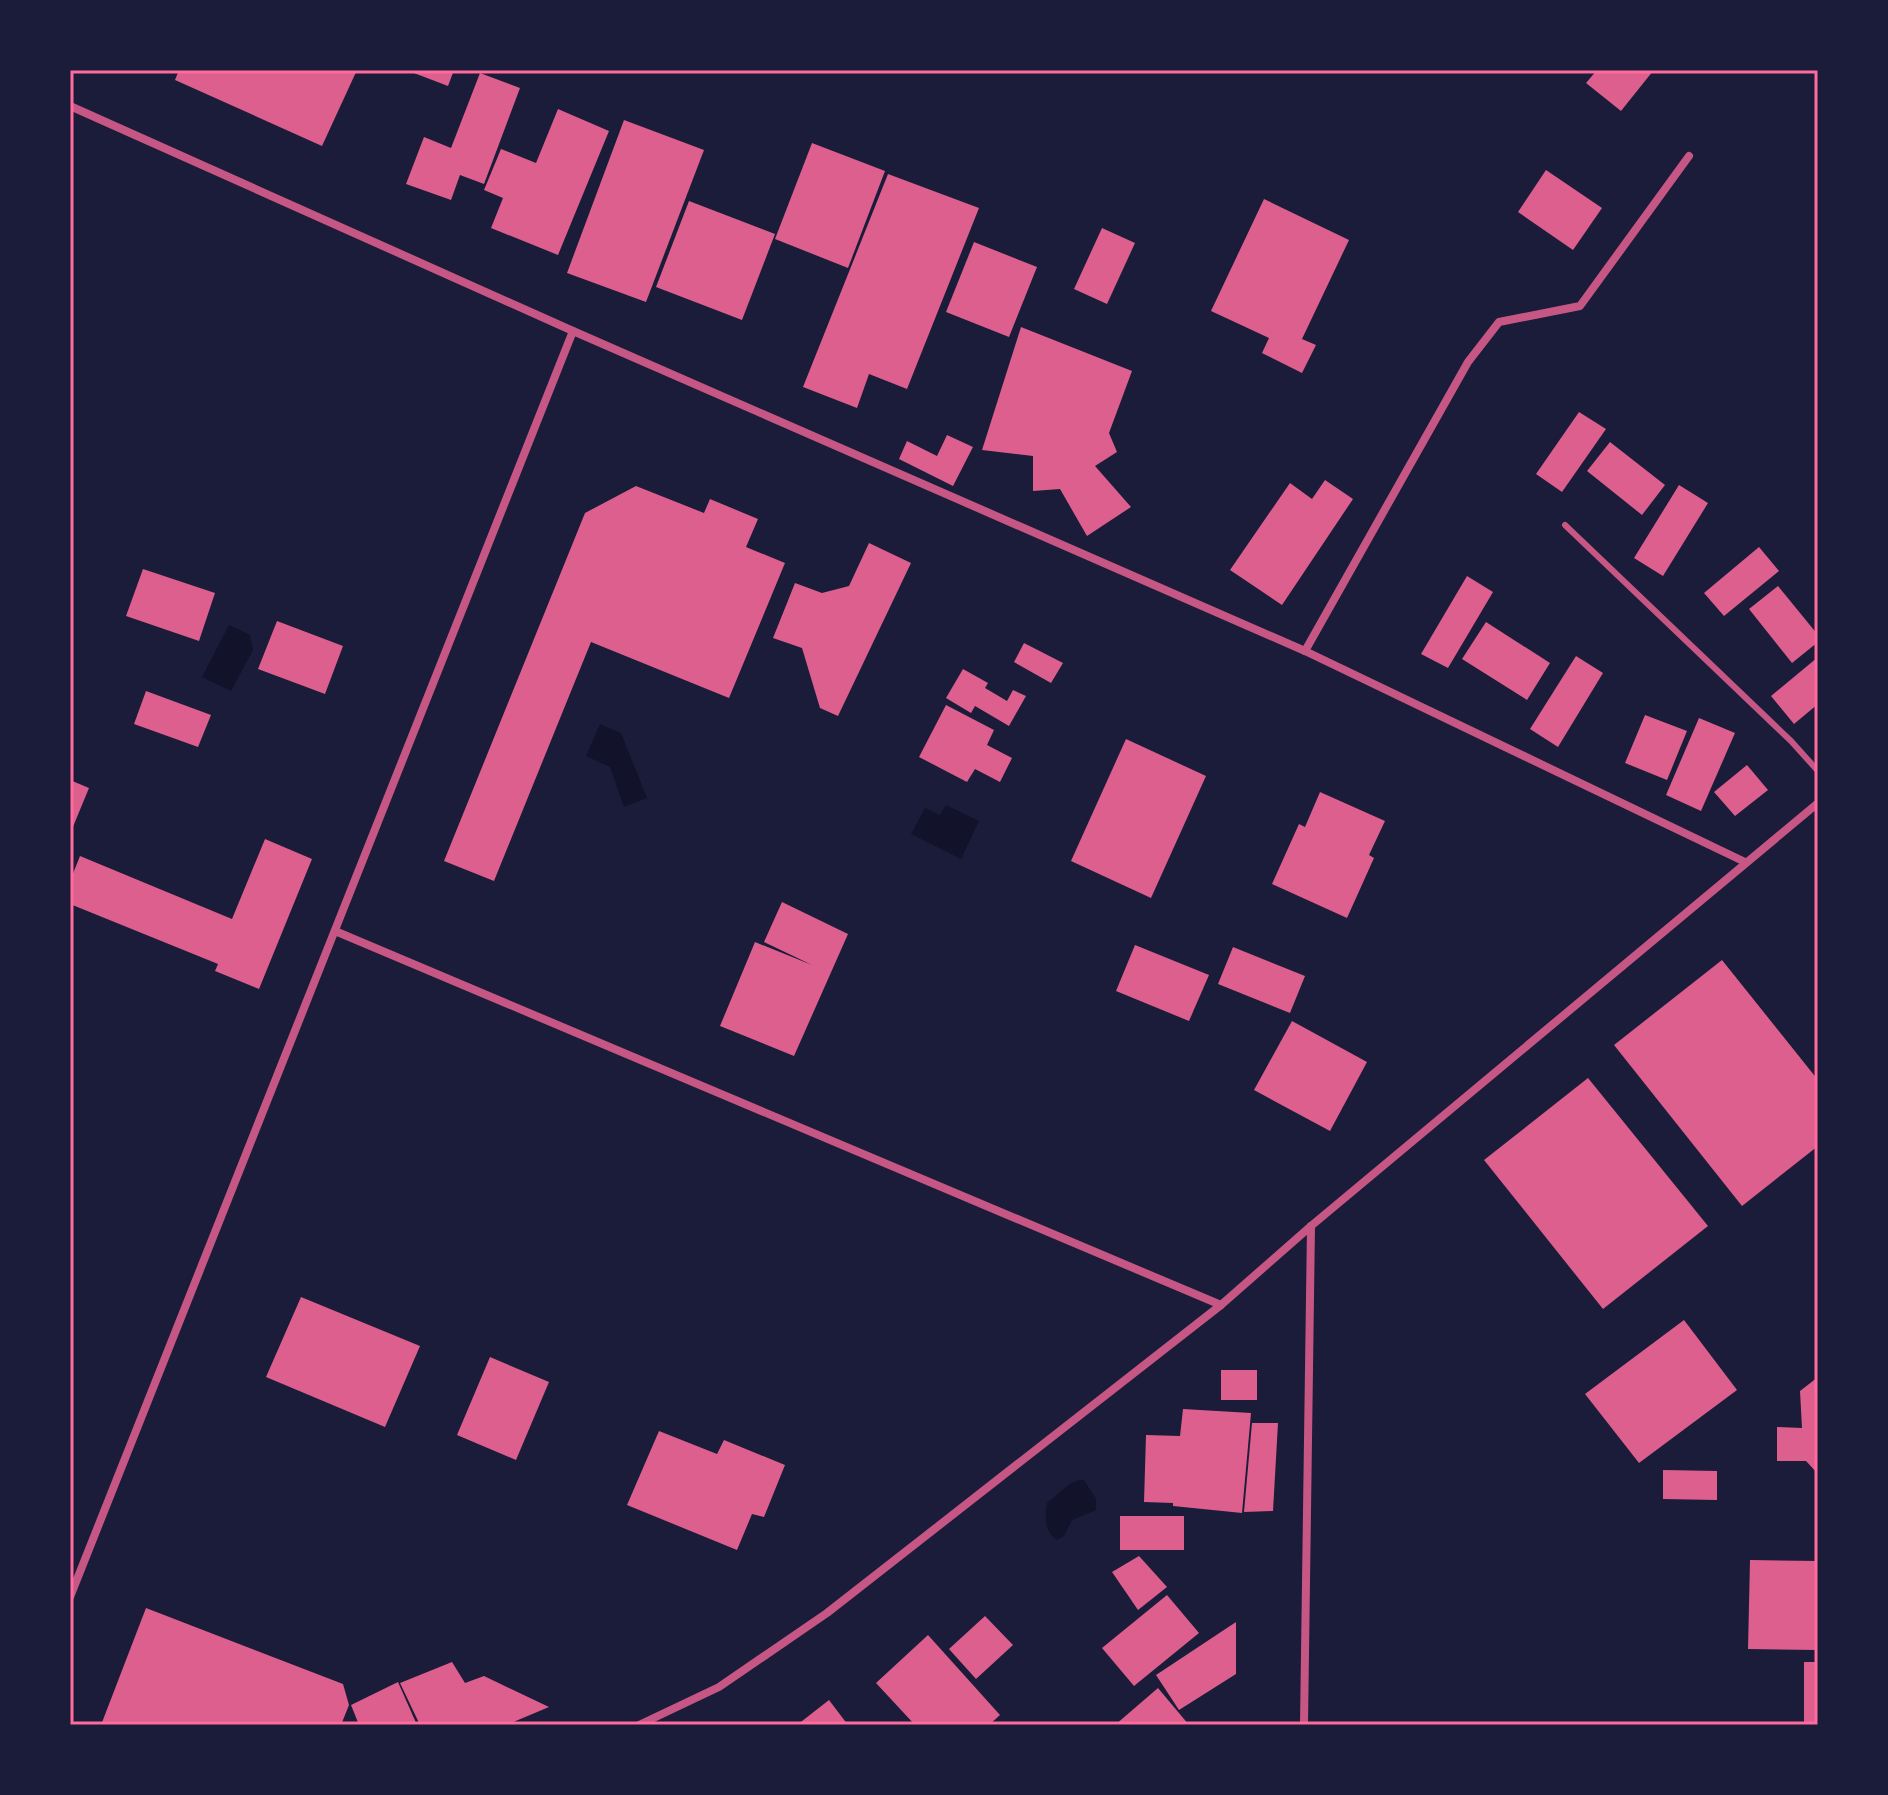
<svg xmlns="http://www.w3.org/2000/svg" width="1888" height="1795" viewBox="0 0 1888 1795" font-family="Montserrat,sans-serif">
  <rect width="100%" height="100%" fill="#1b1b3a"/>
  <!-- water -->
  <g fill="#12122b">
    <polygon points="229,625 250,635 253,650 231,691 202,677"/>
    <polygon points="600,724 621,733 647,798 624,807 610,767 586,756"/>
    <polygon points="946,805 979,821 961,859 911,834 925,808 940,815"/>
    <path d="M1080 1480H1084L1096 1499V1510L1072 1520 1064 1536 1057 1540C1044 1531 1045 1517 1047 1503L1071 1483Z"/>
  </g>
  <!-- building -->
  <g fill="#dd5f8e">
    <polygon points="179,70 357,70 322,146 175,80"/>
    <polygon points="406,70 454,70 448,86"/>
    <polygon points="1597,70 1651,70 1653,71 1621,111 1586,83"/>
    <polygon points="480,73 520,88 484,184 460,175 451,200 406,184 424,137 451,148"/>
    <polygon points="558,109 609,131 558,255 491,228 503,198 484,190 501,149 536,163"/>
    <polygon points="624,120 704,150 646,302 567,273"/>
    <polygon points="812,143 885,171 848,268 775,239"/>
    <polygon points="1546,170 1602,208 1573,250 1518,212"/>
    <polygon points="888,174 979,208 907,389 869,374 857,408 803,387"/>
    <polygon points="1264,199 1349,240 1302,339 1316,345 1302,373 1262,353 1269,338 1211,311"/>
    <polygon points="689,201 775,234 742,320 656,287"/>
    <polygon points="1102,228 1135,243 1107,304 1074,289"/>
    <polygon points="974,242 1037,267 1009,337 946,312"/>
    <polygon points="1021,327 1132,371 1109,433 1117,452 1095,466 1131,507 1087,536 1060,489 1033,491 1033,456 982,450"/>
    <polygon points="1579,412 1606,429 1562,492 1536,474"/>
    <polygon points="947,435 973,447 953,486 899,459 907,441 937,456"/>
    <polygon points="1610,442 1665,485 1642,515 1587,471"/>
    <polygon points="1325,480 1353,499 1282,605 1230,570 1290,483 1312,499"/>
    <polygon points="1679,485 1708,503 1663,576 1634,558"/>
    <polygon points="636,486 704,513 710,499 758,519 746,547 785,563 729,698 591,642 494,881 444,861 585,513"/>
    <polygon points="869,543 911,563 838,716 820,708 802,648 773,638 795,583 822,593 849,586"/>
    <polygon points="1759,547 1779,571 1724,616 1704,593"/>
    <polygon points="143,569 215,593 199,641 126,616"/>
    <polygon points="1467,576 1493,592 1448,668 1421,654"/>
    <polygon points="1778,586 1818,635 1818,642 1792,663 1749,609"/>
    <polygon points="277,621 343,646 325,694 258,669"/>
    <polygon points="1486,622 1550,663 1527,700 1462,659"/>
    <polygon points="1024,643 1063,663 1051,683 1014,662"/>
    <polygon points="1576,656 1603,673 1558,747 1530,729"/>
    <polygon points="1818,657 1818,704 1794,724 1771,696"/>
    <polygon points="963,669 988,683 985,688 1007,701 1013,690 1026,696 1009,726 975,706 971,713 946,698"/>
    <polygon points="146,691 211,715 198,747 134,724"/>
    <polygon points="946,705 994,730 987,745 1012,758 1000,782 975,769 967,782 919,757"/>
    <polygon points="1645,715 1687,731 1667,780 1625,763"/>
    <polygon points="1699,718 1735,733 1701,811 1666,795"/>
    <polygon points="1126,739 1206,776 1151,898 1071,861"/>
    <polygon points="1747,765 1768,790 1735,816 1714,792"/>
    <polygon points="70,780 89,788 70,834"/>
    <polygon points="1320,792 1385,821 1369,855 1374,858 1347,918 1272,884 1299,824 1305,827"/>
    <polygon points="265,839 312,859 259,989 215,971 218,964 70,904 70,881 80,856 232,919"/>
    <polygon points="782,902 848,934 794,1056 720,1026 755,942 812,965 764,942"/>
    <polygon points="1135,945 1209,975 1189,1021 1116,991"/>
    <polygon points="1233,947 1305,976 1290,1013 1218,984"/>
    <polygon points="1722,960 1818,1080 1818,1146 1742,1206 1614,1045"/>
    <polygon points="1292,1021 1367,1062 1330,1131 1254,1090"/>
    <polygon points="1588,1078 1708,1226 1603,1309 1484,1160"/>
    <polygon points="301,1297 420,1346 385,1427 266,1377"/>
    <polygon points="1684,1320 1737,1390 1639,1463 1585,1394"/>
    <polygon points="490,1357 549,1382 516,1460 457,1435"/>
    <rect x="1221" y="1370" width="36" height="30"/>
    <polygon points="1818,1377 1818,1474 1806,1461 1777,1461 1777,1427 1802,1428 1800,1391"/>
    <polygon points="1183,1409 1251,1413 1242,1513 1173,1506 1173,1503 1144,1502 1146,1435 1180,1436"/>
    <polygon points="1252,1423 1278,1423 1273,1511 1244,1512"/>
    <polygon points="659,1431 717,1454 724,1440 785,1465 764,1517 752,1514 737,1550 627,1505"/>
    <polygon points="1663,1470 1717,1471 1717,1500 1663,1499"/>
    <rect x="1120" y="1516" width="64" height="34"/>
    <polygon points="1139,1556 1167,1587 1138,1610 1112,1572"/>
    <polygon points="1750,1560 1818,1561 1818,1650 1748,1649"/>
    <polygon points="1167,1595 1199,1633 1134,1686 1102,1648"/>
    <polygon points="146,1608 343,1684 349,1705 341,1725 101,1725"/>
    <polygon points="985,1616 1013,1645 976,1679 949,1649"/>
    <polygon points="1236,1622 1236,1674 1179,1710 1156,1675"/>
    <polygon points="928,1635 1000,1715 989,1725 915,1725 876,1683"/>
    <polygon points="452,1662 465,1683 484,1676 549,1707 506,1725 420,1725 400,1683"/>
    <rect x="1804" y="1662" width="14" height="63"/>
    <polygon points="398,1682 417,1725 359,1725 351,1705"/>
    <polygon points="1158,1688 1189,1725 1115,1725"/>
    <polygon points="829,1700 848,1725 797,1725"/>
  </g>
  <g fill="none" stroke-linecap="round" stroke-linejoin="round">
    <!-- service -->
    <polyline stroke="#c65784" stroke-width="6" points="1565,525 1791,741 1818,771"/>
    <!-- minor -->
    <g stroke="#c65784" stroke-width="8">
      <polyline points="70,106 573,331 1305,651 1745,862"/>
      <polyline points="1305,651 1468,362 1499,322 1580,306 1689,156"/>
      <polyline points="335,931 1221,1305"/>
      <polyline points="70,1597 573,331"/>
      <polyline points="639,1725 719,1687 827,1613 1221,1305 1311,1226 1818,803"/>
      <polyline points="1304,1725 1311,1226"/>
    </g>
  </g>
  <!-- border -->
  <rect width="1888" height="1795" fill="none" stroke="#1b1b3a" stroke-width="144"/>
  <rect x="72" y="72" width="1744" height="1651" fill="none" stroke="#ff6b9d" stroke-width="3"/>
</svg>
